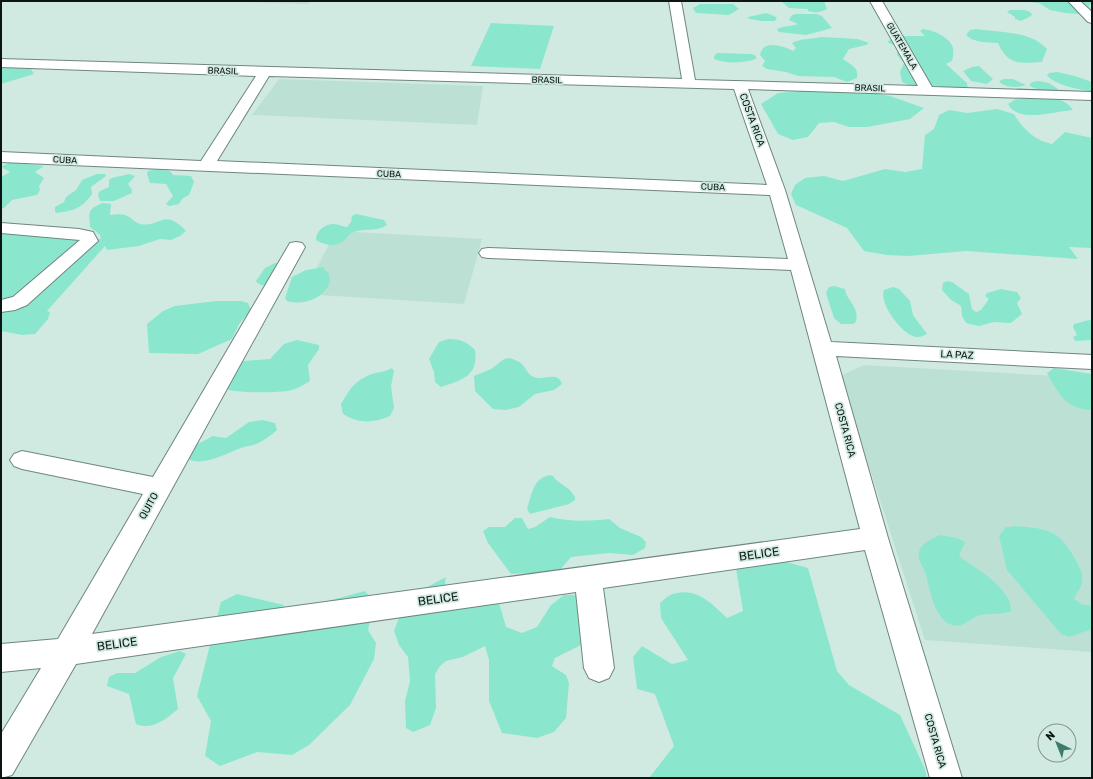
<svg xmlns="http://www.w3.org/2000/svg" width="1093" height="779" viewBox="0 0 1093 779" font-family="Rubik,sans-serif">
  <rect width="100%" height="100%" fill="#d0eae2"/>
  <!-- built -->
  <g fill="#bde0d5">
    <polygon points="215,1 310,1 308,4"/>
    <polygon points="279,79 483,86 477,125 252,115"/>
    <polygon points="336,231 482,239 464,304 303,294"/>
    <polygon points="864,365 1092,378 1092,652 925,640 840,376"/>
  </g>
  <!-- green -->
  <g fill="#8ae7cd">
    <path d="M781 1H824L827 9C820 13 816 13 808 11V9L789 8Z"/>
    <polygon points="1020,1 1092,1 1089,7 1092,10 1092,14 1088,10 1079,14 1065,13 1050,10 1039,3"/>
    <polygon points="700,4 733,4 739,9 729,15 696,13 693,8"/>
    <path d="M1010 10C1017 10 1027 8 1032 14L1031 16 1021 21 1015 19V17L1007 12Z"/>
    <polygon points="766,13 774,16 777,18 775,21 762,21 749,19 748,17"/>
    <path d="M796 14H816L822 16 832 28 806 35 779 32 777 29C785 25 791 27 798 24L789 20 792 15Z"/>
    <polygon points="491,23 554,26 540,69 471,66"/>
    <path d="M923 29C933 30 950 37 953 48 954 52 953 57 952 61L946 64 967 83 968 90C948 102 923 91 902 82L900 72 904 63 897 55V47L887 42 896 36H925L920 31Z"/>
    <path d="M976 29C999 33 1030 30 1047 49L1042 62C1020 63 1008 66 998 43 988 42 973 43 966 35L970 30Z"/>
    <path d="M821 37 858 39 869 43 866 45 849 49 843 59C851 65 859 67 857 78L847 82 834 77 798 76 786 72 767 69 762 66 765 61 760 55C763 39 783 46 793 51L796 48 792 43C797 39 813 39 821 37Z"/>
    <path d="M717 53 752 54 756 56V59C744 63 726 64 714 59V56Z"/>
    <polygon points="979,66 993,79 987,84 971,81 963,71 972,67"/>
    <polygon points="1,67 32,67 31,69 34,74 1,84"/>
    <path d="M1057 72 1075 76 1092 82V91C1082 91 1052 84 1047 75L1049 73Z"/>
    <path d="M1004 79H1013L1026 85C1018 88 1004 88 999 81Z"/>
    <path d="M1039 81 1049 83 1058 89C1050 94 1037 91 1029 85L1032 82Z"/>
    <polygon points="840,88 890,96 924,108 910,119 867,127 849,127 834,122 819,123 808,137 793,140 778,134 761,104 778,93"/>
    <path d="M1037 97C1052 98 1064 97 1073 110 1056 111 1018 124 1008 104L1016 99Z"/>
    <path d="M997 109 1014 114C1023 129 1034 140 1052 144L1065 132 1092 138V248L1069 247 1078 259 966 251 908 256 887 255 864 251 847 228 796 205 791 194 795 185 805 178 824 176 843 181 885 169 905 172 922 169 925 135 934 129 939 115 949 110 967 113Z"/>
    <polygon points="11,162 44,166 35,172 44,178 39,186 40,190 37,195 12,200 4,208 1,209 1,177 10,172 3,168 2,166"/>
    <polygon points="157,169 170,171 173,175 191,176 194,182 189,195 182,199 179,204 169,206 166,204 173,196 166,184 150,183 147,174 148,171"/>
    <path d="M97 174H105L106 176 91 187 92 194C81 209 75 210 57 213L55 212V207L64 202 66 197 76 190 82 180Z"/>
    <polygon points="129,174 135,176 128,184 132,190 132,193 114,201 100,201 98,194 100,191 109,187 109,180 112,178"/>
    <path d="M103 203 111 204 110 215C119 214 125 213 132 219 134 221 137 223 140 224 161 228 163 207 186 231L180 236 171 240 160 239 139 246 107 250 105 246 47 311 50 312 48 319 35 334 22 335 1 331V232L101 239 100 235 90 227C89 212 87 209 103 203Z"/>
    <path d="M356 214 384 220 387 225C377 232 365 228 354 232 349 233 347 239 342 242 334 247 324 245 316 240 316 231 324 224 334 224 339 224 343 227 347 227L351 222 352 216Z"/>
    <path d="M275 263H281L273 285C267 285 260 287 256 281L265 268Z"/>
    <path d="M324 267V269L329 274 330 281C326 298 303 306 287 301L285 298 292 277 306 270Z"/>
    <polygon points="947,281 952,282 969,294 972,309 976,312 981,310 989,299 985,296 987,293 1001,289 1017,292 1021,298 1017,303 1022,314 1011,323 994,322 979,326 966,323 962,316 961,306 951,300 942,290 943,283"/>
    <path d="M834 286 845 289C846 300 860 307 856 322L853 324H841L834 318 826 293 829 287Z"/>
    <path d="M893 287 899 289 910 301 913 315 927 334C924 335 921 337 918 337 904 338 878 303 884 290Z"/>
    <polygon points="216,301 241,301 248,303 251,310 239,324 232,339 198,354 149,353 147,324 163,311 175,306"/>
    <polygon points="1089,320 1092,321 1092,340 1075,341 1073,337 1077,335 1073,327 1074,324"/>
    <path d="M448 339C461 339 467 342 475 350 479 376 462 380 441 387L435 382 434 372 429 359 439 342Z"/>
    <path d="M297 340 319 345V349L308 365 310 381C302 386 295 390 287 391 270 393 240 393 224 389L231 365 244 361 270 359 284 344Z"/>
    <path d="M510 358C514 360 519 361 522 364 527 369 528 377 538 378 547 379 558 372 562 384L554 390 535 394 519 407 506 410 493 409 475 391 474 376 491 369 504 359Z"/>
    <path d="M392 368 394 371 391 386 394 408 390 416C374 423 358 424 343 414L341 404C350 389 354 381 372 374 379 372 385 372 392 368Z"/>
    <path d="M1054 368 1092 374V410C1067 410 1058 393 1047 373Z"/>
    <path d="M263 420 275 423 277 430C271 435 264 441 256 444 252 446 246 446 241 448 227 453 198 470 185 456L192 447 213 436 226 438 249 422Z"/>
    <path d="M550 475 553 476 556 480 570 490 575 497V500L569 504 530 514 527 509C532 494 533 478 550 475Z"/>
    <path d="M550 517C570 522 589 521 609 519L620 528 641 537 646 542 645 548 633 555 609 553 571 557 558 572 511 574 488 543 483 531 489 527H505L515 518H522L528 529 535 527Z"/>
    <path d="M1012 526C1044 528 1059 528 1075 559 1079 566 1084 575 1082 583 1081 588 1076 594 1074 599L1081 604 1092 606V629L1069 637 1061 634 1007 570 999 536 1006 527H1013Z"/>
    <path d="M940 535 956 538 965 542 959 556C976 569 1012 588 1011 611 1001 615 991 613 980 615 971 617 963 629 952 625 934 620 930 588 925 572 923 566 917 559 919 552 921 543 932 539 940 535Z"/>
    <path d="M761 555 808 568 837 671 849 685 900 715 925 769 927 778H649L674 746 655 694 637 689 633 657 642 646 672 664 688 660 661 618 660 603C664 600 668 595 673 594 697 587 711 603 727 618L743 611 736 568Z"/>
    <polygon points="446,577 445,582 447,588 488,587 500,606 506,627 522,633 537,627 551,605 564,595 580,595 591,640 555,658 552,666 566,675 569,683 566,718 554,732 537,738 502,733 489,701 489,660 485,646 463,657 446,661 440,666 435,674 436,708 430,725 413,732 406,728 405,701 410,681 408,657 399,645 394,631 405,602 418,592"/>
    <polygon points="365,591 374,602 368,630 376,643 374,659 350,705 309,745 292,755 257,752 220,766 205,756 211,721 197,696 221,602 237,594 284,605 281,609 313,605"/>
    <path d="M180 651 186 654 173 678 178 709C166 719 152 731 136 724L129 694 107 686 109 677 117 673H135L161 657Z"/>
  </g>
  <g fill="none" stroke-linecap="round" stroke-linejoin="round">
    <!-- minor casing -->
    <g stroke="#6f867f" stroke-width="2">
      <g id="minor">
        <path d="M669 1H681L695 80 918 86 870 1H882L932 87 1092 92V100L748 89 785 190 831 342 1092 355V369L836 356 888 538 962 778H930L865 550 603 588 614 668 609 678 599 682 589 678 584 668 576 592 76 664 12 775 1 778V734L41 668 1 672V644L58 639 143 494 22 469 14 466 10 460 14 454 22 451 153 477 290 243 296 242 302 243 305 247 92 634 860 529 791 270 488 258 482 257 479 253 482 249 488 248 788 259 770 195 1 162V152L201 161 256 76 1 67V59L682 79ZM269 76 734 89 767 185 217 161Z"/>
        <polygon points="1068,1 1080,1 1092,12 1092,23 1088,22"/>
        <polygon points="1,223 79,229 93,232 98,241 27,305 15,310 1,312 1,300 13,297 80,240 1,233"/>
      </g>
    </g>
    <!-- minor -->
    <use href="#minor" fill="#fff" fill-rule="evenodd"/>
  </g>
  <g text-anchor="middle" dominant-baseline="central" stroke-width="3.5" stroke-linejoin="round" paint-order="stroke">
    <!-- far-street labels -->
    <g font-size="9" fill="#0c1513" stroke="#d0eae2">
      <text transform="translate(902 46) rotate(60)">GUATEMALA</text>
      <text transform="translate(223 71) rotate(2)">BRASIL</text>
      <text transform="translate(547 80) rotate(1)">BRASIL</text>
      <text transform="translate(870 88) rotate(2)">BRASIL</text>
      <text transform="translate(65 160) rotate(3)">CUBA</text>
      <text transform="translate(389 174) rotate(2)">CUBA</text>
      <text transform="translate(713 187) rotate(2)">CUBA</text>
    </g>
    <!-- street labels -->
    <g font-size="10" fill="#0c1513" stroke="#d0eae2">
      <text transform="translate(752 120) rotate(70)">COSTA RICA</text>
      <text transform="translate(957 355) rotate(3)">LA PAZ</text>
      <text transform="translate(845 430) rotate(75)">COSTA RICA</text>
      <text transform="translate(149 506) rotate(-61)">QUITO</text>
      <text transform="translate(935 741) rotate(74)">COSTA RICA</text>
    </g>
    <!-- near-street labels -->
    <g font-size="12" fill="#0c1513" stroke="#d0eae2">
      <text transform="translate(759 554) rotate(-8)">BELICE</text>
      <text transform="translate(438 599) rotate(-8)">BELICE</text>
      <text transform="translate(117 644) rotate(-8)">BELICE</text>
    </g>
  </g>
  <!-- border -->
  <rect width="1093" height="779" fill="none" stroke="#0c1513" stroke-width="4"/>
  <!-- north arrow -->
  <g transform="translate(1057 743) rotate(317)"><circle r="19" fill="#d0eae2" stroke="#82958f"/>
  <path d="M0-3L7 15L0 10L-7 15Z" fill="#3a7b6a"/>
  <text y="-6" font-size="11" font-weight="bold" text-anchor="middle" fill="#0c1513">N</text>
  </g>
</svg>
